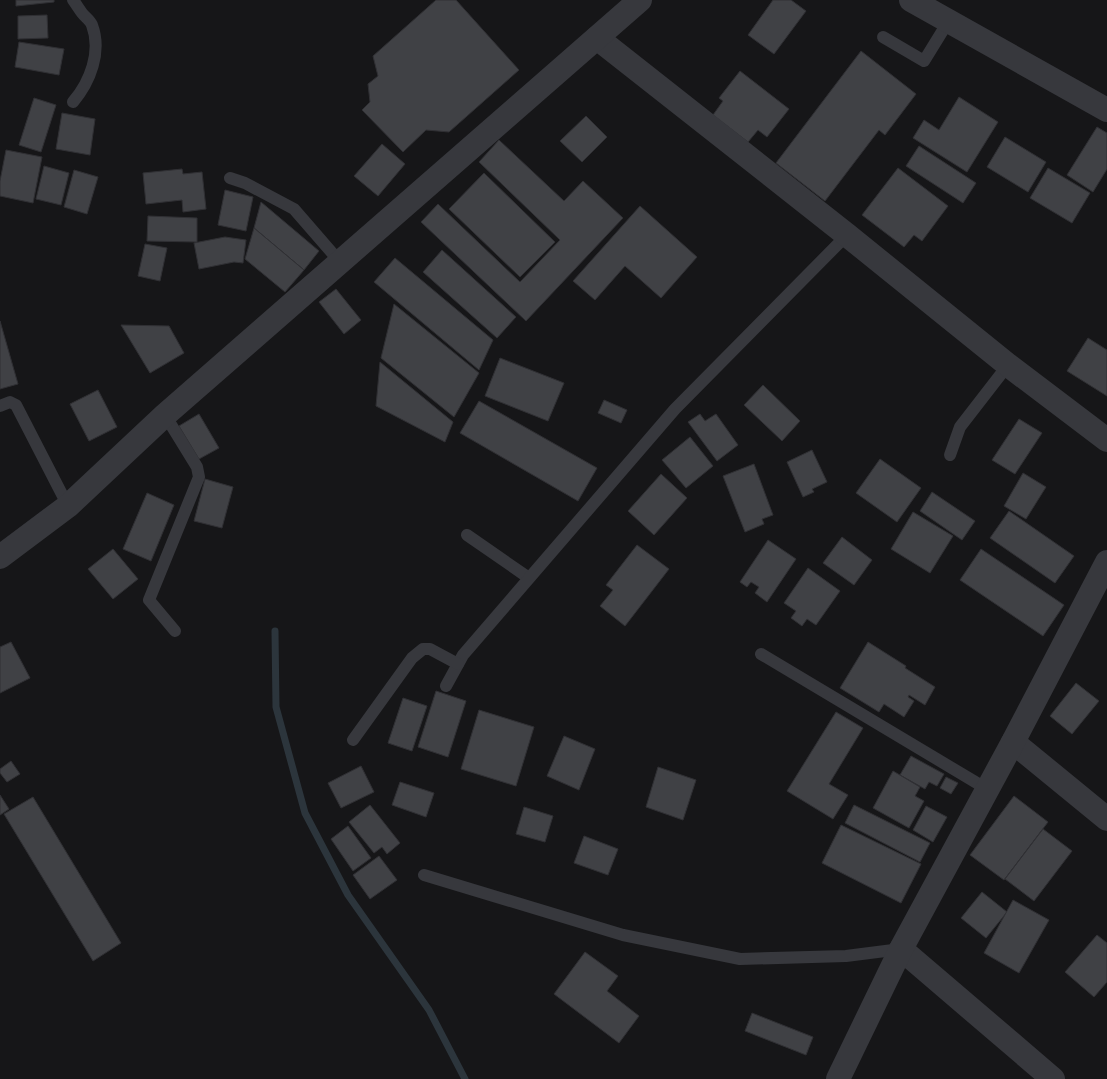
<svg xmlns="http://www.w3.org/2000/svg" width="1107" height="1079" viewBox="0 0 1107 1079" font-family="Arial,sans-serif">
  <rect width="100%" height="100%" fill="#161618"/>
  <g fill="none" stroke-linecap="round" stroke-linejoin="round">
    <!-- stream -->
    <polyline stroke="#2c353c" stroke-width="7" points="275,631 276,707 305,813 348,895 429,1010 465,1079"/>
  </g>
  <!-- building -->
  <g fill="#404145" stroke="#303034">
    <polygon points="16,0 54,0 54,2 16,6"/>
    <polygon points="436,0 456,0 519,70 449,132 426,130 403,152 362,110 370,102 368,84 378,76 373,56"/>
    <polygon points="773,0 791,0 806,11 774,54 748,35"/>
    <polygon points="47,15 48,38 18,39 18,16"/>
    <polygon points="19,42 64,49 59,75 15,67"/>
    <polygon points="861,51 916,94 885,135 879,130 825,201 776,163"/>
    <polygon points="740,71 789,109 767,137 758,130 748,142 713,115 723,101 719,98"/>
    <polygon points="959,97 998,122 967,172 913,138 924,120 939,130"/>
    <polygon points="34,98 56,105 41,152 19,145"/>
    <polygon points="62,113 95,119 90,155 56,149"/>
    <polygon points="586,116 607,137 582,162 560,141"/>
    <polygon points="1097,127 1107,133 1107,169 1093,192 1067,175"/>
    <polygon points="1005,137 1046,162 1028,192 987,167"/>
    <polygon points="499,140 564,201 583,181 623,218 526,321 421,222 438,204 520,282 560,240 479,162"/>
    <polygon points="382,144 405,164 378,196 354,176"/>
    <polygon points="919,146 976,183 963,203 906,166"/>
    <polygon points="6,150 42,157 33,203 0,196 0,181"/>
    <polygon points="44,166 69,173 61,205 36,199"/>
    <polygon points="898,168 948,206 922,241 914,235 904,247 862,215"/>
    <polygon points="1048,168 1090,193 1072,223 1030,198"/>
    <polygon points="182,169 183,174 202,172 206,209 183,212 182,200 146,204 143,173"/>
    <polygon points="74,170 98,177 87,214 64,207"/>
    <polygon points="484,173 555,242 520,277 449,209"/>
    <polygon points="225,190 253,197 246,231 218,225"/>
    <polygon points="261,202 319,251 304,270 254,228"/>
    <polygon points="640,206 697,257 661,298 625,266 595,300 573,281"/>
    <polygon points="148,216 197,218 197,242 147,241"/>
    <polygon points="254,228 304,270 285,292 245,259"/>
    <polygon points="225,237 246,240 243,263 234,262 199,269 194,243"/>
    <polygon points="145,244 167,248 160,281 138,276"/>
    <polygon points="442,250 516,317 497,338 423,272"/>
    <polygon points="395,258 493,340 479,370 374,282"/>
    <polygon points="336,289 361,320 344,334 319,302"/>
    <polygon points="394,304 479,373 454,417 381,358"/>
    <polygon points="0,321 18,384 0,389"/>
    <polygon points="121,325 169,326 184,353 150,373"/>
    <polygon points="1088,338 1107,350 1107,396 1067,371"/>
    <polygon points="500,358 564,383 548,421 485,396"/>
    <polygon points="380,362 453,422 445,442 376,406"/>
    <polygon points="763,385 800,421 782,441 744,405"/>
    <polygon points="98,390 117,427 89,441 70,404"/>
    <polygon points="604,400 627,410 621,423 598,413"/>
    <polygon points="479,401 597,468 578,501 460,433"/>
    <polygon points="199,414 219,448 199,459 179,426"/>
    <polygon points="700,414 705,421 716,414 738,445 717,461 688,422"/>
    <polygon points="1019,419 1042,433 1015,474 992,460"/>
    <polygon points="690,437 713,466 686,488 662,460"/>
    <polygon points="812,450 827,482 812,489 814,492 803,497 787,462"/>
    <polygon points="880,459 921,488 897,522 856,493"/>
    <polygon points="754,464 773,515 762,519 764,524 745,532 723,476"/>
    <polygon points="1023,473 1046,487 1026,519 1004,506"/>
    <polygon points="661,474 687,498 654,535 628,511"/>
    <polygon points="205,479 233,487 222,528 194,521"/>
    <polygon points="932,492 975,521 962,540 920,511"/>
    <polygon points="147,493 174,505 151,561 123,549"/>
    <polygon points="1009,511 1074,556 1055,583 990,538"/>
    <polygon points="913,512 953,536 930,573 891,549"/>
    <polygon points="842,537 872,560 854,585 823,563"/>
    <polygon points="768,540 796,559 767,602 755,593 759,587 751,582 747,587 740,582"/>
    <polygon points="637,545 669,569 625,626 600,606 613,590 606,585"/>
    <polygon points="113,549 138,579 113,599 88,569"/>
    <polygon points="981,549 1064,605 1043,636 960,580"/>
    <polygon points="808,568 840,591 816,625 807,619 802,626 791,618 796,611 784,603"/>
    <polygon points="11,642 30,678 0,693 0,647"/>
    <polygon points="868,642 906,666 905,668 935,687 925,705 909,695 908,697 914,701 904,717 884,704 879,712 840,688"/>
    <polygon points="1076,683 1099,701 1072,734 1050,716"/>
    <polygon points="436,691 466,701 448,757 418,747"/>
    <polygon points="403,698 427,706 412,751 388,743"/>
    <polygon points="479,710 534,727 516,786 461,769"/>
    <polygon points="836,712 863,728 829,784 848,795 833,819 787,791"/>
    <polygon points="564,736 595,749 579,790 547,776"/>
    <polygon points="911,756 944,774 937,786 929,782 925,789 900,775"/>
    <polygon points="11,761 20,774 7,782 0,773 0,769"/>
    <polygon points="361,766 374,792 341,808 328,783"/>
    <polygon points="658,767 696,780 683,820 646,807"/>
    <polygon points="893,771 920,787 915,796 924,801 909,828 873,808"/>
    <polygon points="946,777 958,783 951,794 940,788"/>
    <polygon points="400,782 434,793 426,817 392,805"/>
    <polygon points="0,795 9,809 0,815"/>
    <polygon points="1014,796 1048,822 1004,880 970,855"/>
    <polygon points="33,797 121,943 93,961 4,814"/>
    <polygon points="370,805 400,843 387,854 382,847 374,853 349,822"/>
    <polygon points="854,805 930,843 920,862 845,823"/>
    <polygon points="926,806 947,817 933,842 913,830"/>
    <polygon points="524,807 553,816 545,842 516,834"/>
    <polygon points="841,825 921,864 901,903 822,863"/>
    <polygon points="348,826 371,858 353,871 331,839"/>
    <polygon points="1043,829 1072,851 1034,901 1005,879"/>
    <polygon points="584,836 618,849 608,875 574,863"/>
    <polygon points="379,856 397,880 370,899 353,875"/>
    <polygon points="982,892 1007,912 986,938 961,918"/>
    <polygon points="1013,900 1049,920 1019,973 984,953"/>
    <polygon points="1097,935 1107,943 1107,982 1094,997 1065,972"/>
    <polygon points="585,952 618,976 607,991 639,1016 619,1043 554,994"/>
    <polygon points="752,1013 813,1037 806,1055 745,1031"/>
  </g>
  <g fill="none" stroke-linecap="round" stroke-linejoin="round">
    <!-- lane -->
    <g stroke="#37383d" stroke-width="12">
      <polyline points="883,37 924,61 948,22"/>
      <path d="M73 102C90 82 102 52 92 25 90 20 85 17 82 13 79 9 76 4 73 0"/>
      <polyline points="230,178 245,183 294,209 340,262"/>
      <polyline points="0,406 10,402 16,405 68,506"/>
      <polyline points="165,415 197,467 199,477 149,600 175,631"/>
      <polyline points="950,455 960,427 1008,365"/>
      <polyline points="467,535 529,578"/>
      <polyline points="761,654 987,789"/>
      <polyline points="446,686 463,655 675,409 847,235"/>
      <polyline points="353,740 412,658 423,649 430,649 458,664"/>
      <polyline points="424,875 623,935 740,959 846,956 901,949"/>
    </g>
    <!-- street -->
    <g stroke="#37383d" stroke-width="24">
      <polyline points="911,0 1107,110"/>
      <polyline points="597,38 847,235 1008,365 1107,440"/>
      <polyline points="0,557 68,506 165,415 640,0"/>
      <polyline points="1013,742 1107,819"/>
      <polyline points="901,949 1053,1079"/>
      <polyline points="838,1079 901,949 1013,742 1107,562"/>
    </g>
  </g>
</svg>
